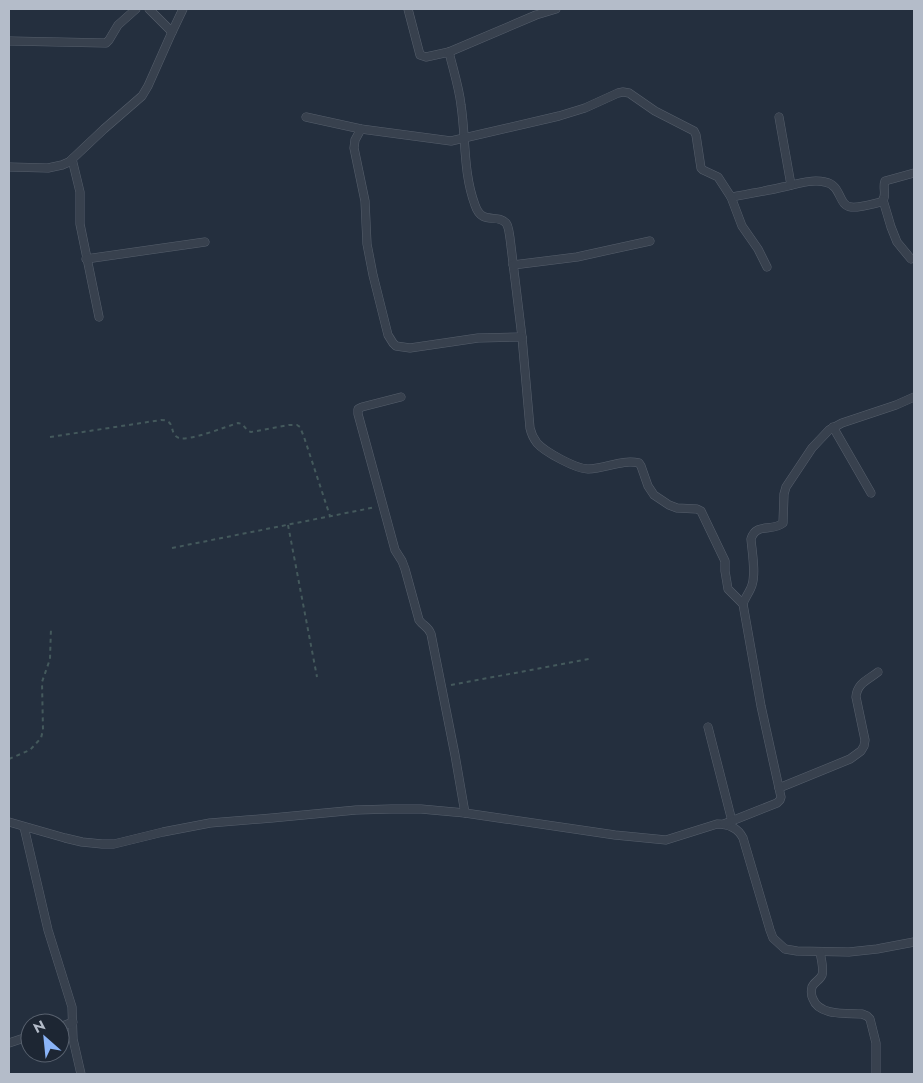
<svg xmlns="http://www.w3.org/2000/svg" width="923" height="1083" viewBox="0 0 923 1083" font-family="Jost,sans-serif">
  <rect width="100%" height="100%" fill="#242f3e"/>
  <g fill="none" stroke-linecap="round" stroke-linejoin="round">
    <!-- street casing -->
    <g stroke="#565f6c" stroke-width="9">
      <g id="street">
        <polyline points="149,9 172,32"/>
        <path d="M408 9 420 55 426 57 449 52C453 69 459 87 461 105 466 138 463 173 475 205 482 226 497 213 506 223 509 227 509 233 510 238L522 337 530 428C531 433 534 439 537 443 545 452 576 469 588 469 606 469 621 459 639 463L641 466 648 486 654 495 669 505 677 508 697 509 701 511 725 561V571L728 589 743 604"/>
        <polyline points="10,41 106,43 109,40 118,25 136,9"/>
        <polyline points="449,52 536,15 556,9"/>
        <path d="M306 117 361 129 451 141 559 116 585 108 618 93 623 92 629 93 655 111 694 131 696 135 701 168 703 170 718 177 731 197C748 194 766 191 783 187 797 184 811 179 825 182 842 185 838 206 851 207 860 208 872 204 881 202 888 197 882 188 885 181L914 173"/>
        <polyline points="779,117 791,185"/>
        <polyline points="361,129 355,140 354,148 365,201 367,244 373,275 388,335 393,343 396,346 410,348 478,338 522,337"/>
        <polyline points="72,159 80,192 80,224 99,317"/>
        <polyline points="9,167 48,168 62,165 69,162 104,129 134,103 142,96 148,86 172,32 183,9"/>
        <polyline points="731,197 742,226 758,249 767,267"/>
        <polyline points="883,200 891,227 897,242 911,259"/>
        <polyline points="86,259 205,242"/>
        <polyline points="513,265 577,257 650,241"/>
        <path d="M401 397 362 407 358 409V414L395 550 402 561 405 569 419 620C423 626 428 626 431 634L455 755 465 813"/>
        <polyline points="833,427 871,493"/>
        <polyline points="708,727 732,821"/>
        <path d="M779 788 850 759 861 751 864 746 865 740 856 697C857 683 868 680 878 672"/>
        <path d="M9 822 65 838 82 842 102 844H114L163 832 210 823 272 818 356 810 391 809H421L465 813 615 835 666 840 717 824C728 824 738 828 743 838L770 930 773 938 785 949 797 951 849 952 877 949 914 942"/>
        <path d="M724 824 777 803 780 800 781 797 761 706 743 604C745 597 750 592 752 585 756 573 752 552 751 539 756 522 773 532 783 523L784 494 786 487 812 448 829 430 842 423 896 405 914 397"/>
        <polyline points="24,827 48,930 72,1007 73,1039 81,1074"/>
        <path d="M820 952C821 958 824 969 822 975 820 980 814 982 812 987 811 991 811 995 813 999 819 1016 847 1013 862 1014L867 1016 870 1019 876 1043V1074"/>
        <polyline points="60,1027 73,1022"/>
        <polyline points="9,1043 30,1036"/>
      </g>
    </g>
    <!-- path -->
    <g stroke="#44595c" stroke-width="2" stroke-dasharray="4 4" stroke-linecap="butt">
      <path d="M50 437 161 420C177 420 168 434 179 438 190 441 225 427 238 423L242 424 248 431 251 432 289 425H297L300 427 304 437 330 516"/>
      <polyline points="288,525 317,677"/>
      <polyline points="172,548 376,507"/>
      <polyline points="451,685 589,659"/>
      <polyline points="9,759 30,750 41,738 43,730 42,682 50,659 51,628"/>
    </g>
    <!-- street -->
    <use href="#street" stroke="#38414e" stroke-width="8"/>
  </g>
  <!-- border -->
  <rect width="923" height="1083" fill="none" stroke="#b4bcc9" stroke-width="20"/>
  <!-- north arrow -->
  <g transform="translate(45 1038) rotate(333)"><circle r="24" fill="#1d2633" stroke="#59626f"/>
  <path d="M0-4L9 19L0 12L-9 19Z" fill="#8ab4f8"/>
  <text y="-8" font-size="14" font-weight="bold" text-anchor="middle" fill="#b4bcc9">N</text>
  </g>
</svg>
